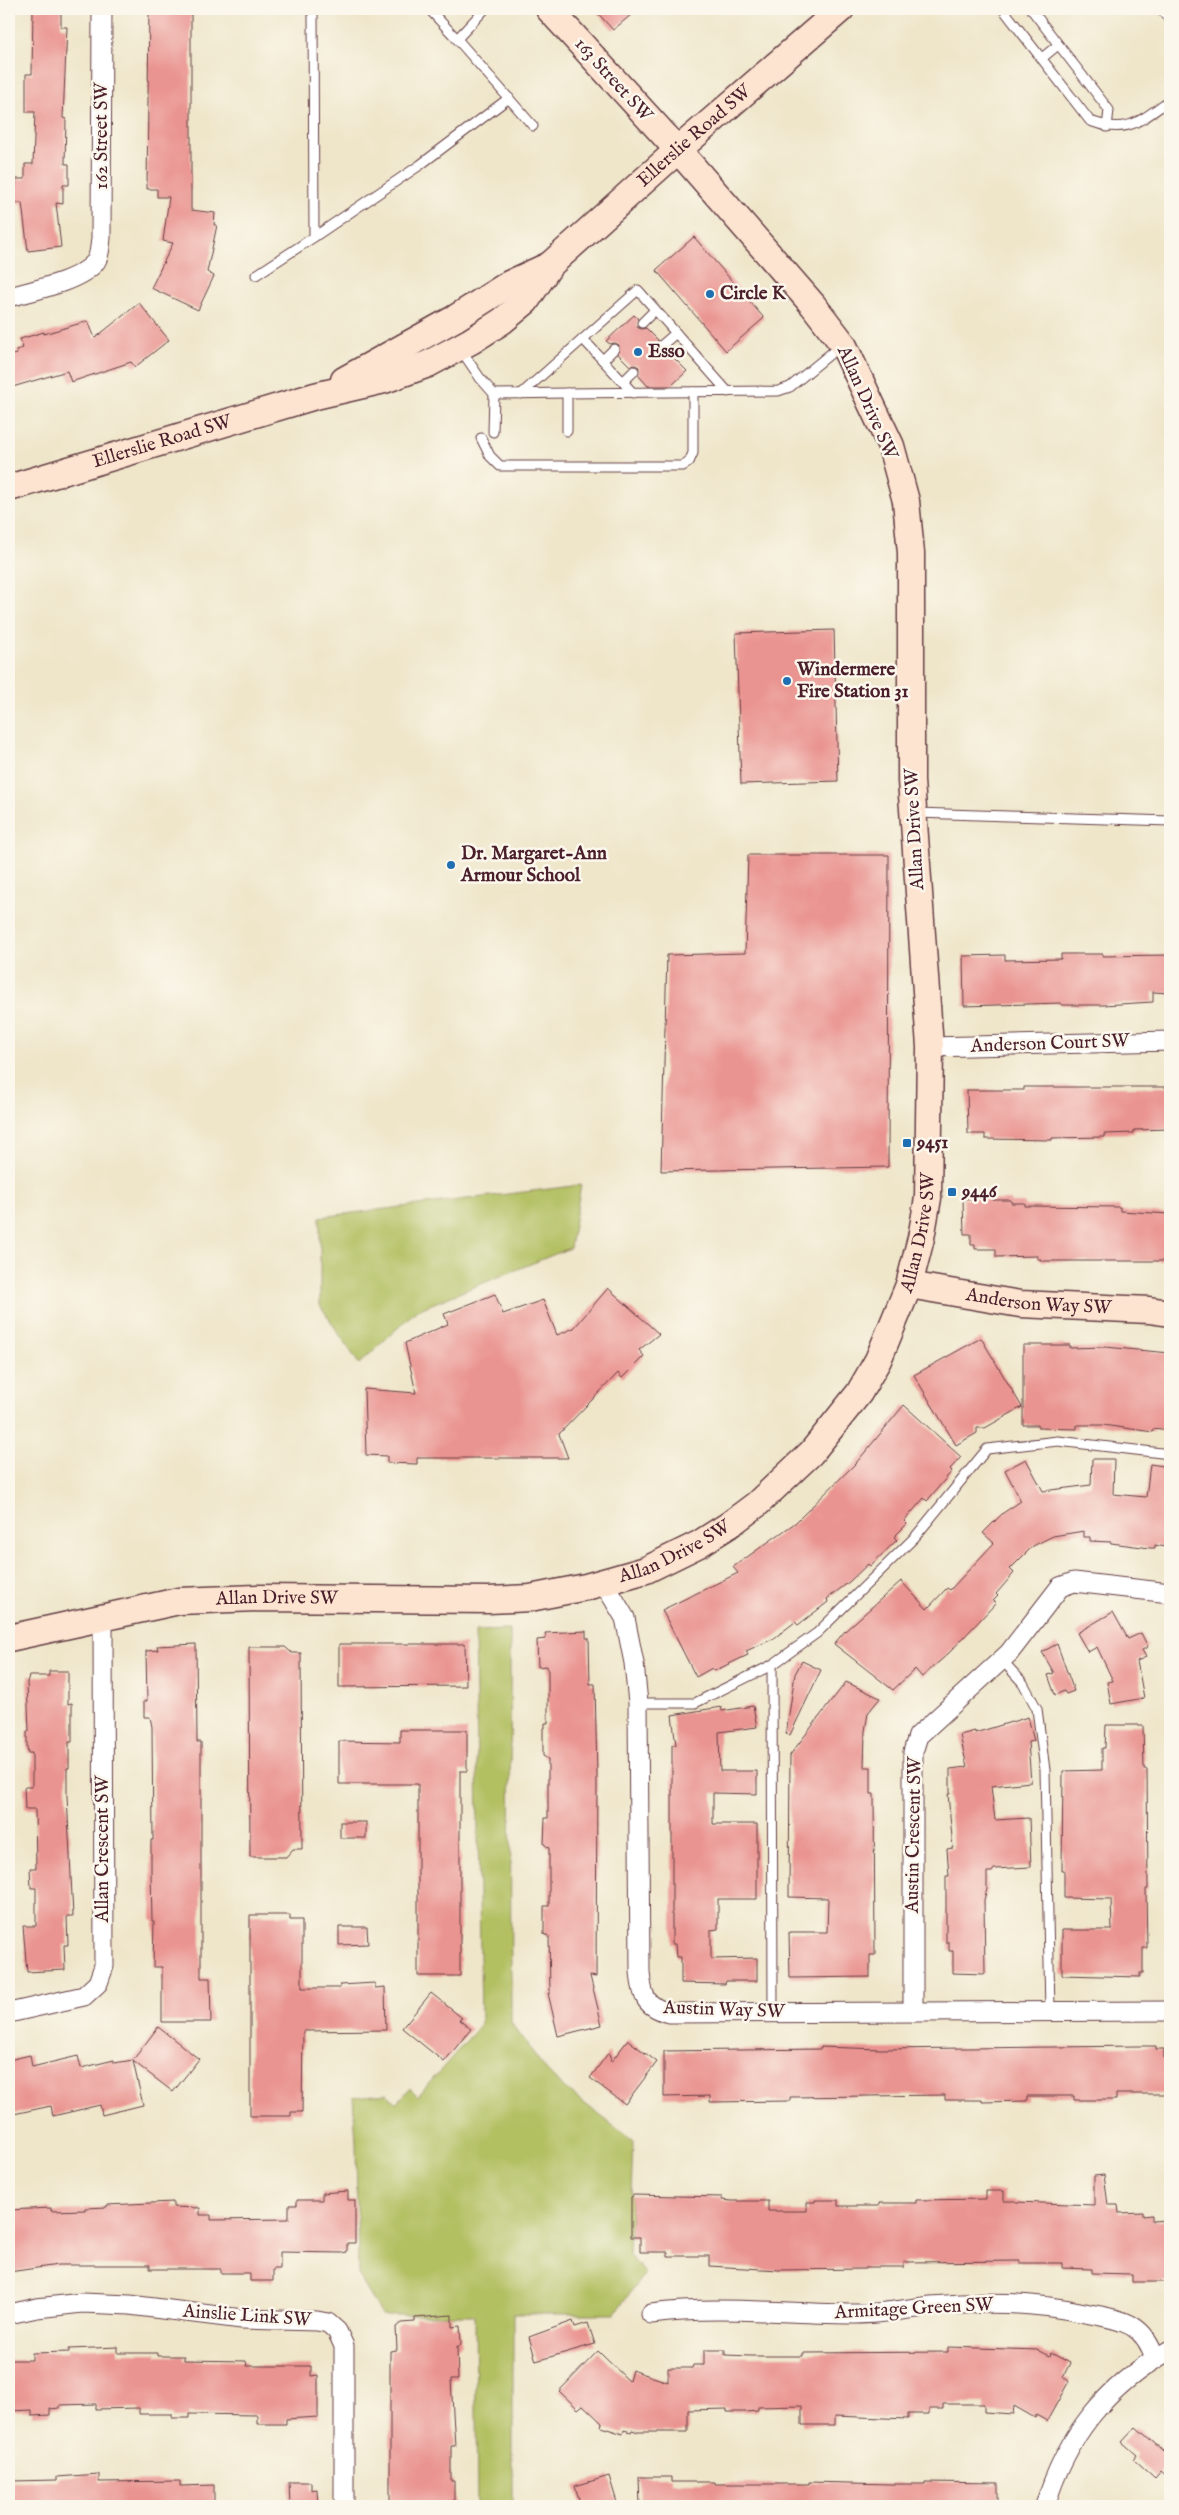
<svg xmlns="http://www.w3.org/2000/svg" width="1179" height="2515" viewBox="0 0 1179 2515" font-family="'IM FELL English',serif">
  <rect width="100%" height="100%" fill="#fbf7ec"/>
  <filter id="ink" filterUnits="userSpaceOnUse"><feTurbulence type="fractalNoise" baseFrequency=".02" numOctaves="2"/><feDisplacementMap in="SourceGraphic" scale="10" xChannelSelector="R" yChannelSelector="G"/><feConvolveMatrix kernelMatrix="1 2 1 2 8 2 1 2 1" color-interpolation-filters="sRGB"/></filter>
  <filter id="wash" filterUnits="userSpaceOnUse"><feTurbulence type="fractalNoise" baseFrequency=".0096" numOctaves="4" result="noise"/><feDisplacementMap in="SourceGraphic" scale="20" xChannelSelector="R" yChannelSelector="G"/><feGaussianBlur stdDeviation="1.12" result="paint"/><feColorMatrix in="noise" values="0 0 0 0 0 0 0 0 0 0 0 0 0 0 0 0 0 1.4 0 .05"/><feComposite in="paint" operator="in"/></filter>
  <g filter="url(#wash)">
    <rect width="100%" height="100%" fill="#efe6ca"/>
    <!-- green -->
    <g fill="#b2c062" stroke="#7e7046">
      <polygon points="581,1185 570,1248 417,1310 359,1364 320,1305 320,1217"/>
      <polygon points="510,1630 511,2023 546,2070 562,2086 633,2141 629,2255 645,2273 614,2314 513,2314 513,2506 477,2506 475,2315 382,2315 358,2275 356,2142 353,2097 387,2094 397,2103 410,2088 418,2096 481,2024 475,1631"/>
    </g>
    <g id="blocks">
      <!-- building -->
      <g fill="#ea9491">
        <polygon points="33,9 61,9 61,27 67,27 63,118 66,119 65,164 69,164 69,185 63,185 63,204 56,203 61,247 28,251 22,203 15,203 16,179 25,179 25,164 33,164 35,112 26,112 26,74 32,74"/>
        <polygon points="149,9 191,9 191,210 215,213 214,225 217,225 207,272 214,276 198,310 151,288 173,243 163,241 169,197 157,197 157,189 147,189"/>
        <polygon points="594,9 638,9 613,30"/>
        <polygon points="694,237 764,318 726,351 656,270"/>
        <polygon points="139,303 169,340 135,367 131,362 71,382 67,371 9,388 9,356 17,354 16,350 23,348 20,339 44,332 44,334 88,321 95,338"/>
        <polygon points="634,315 638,319 637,327 641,329 646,328 658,340 656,346 658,349 666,350 687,371 671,386 648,386 638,375 639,367 635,365 630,366 618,354 619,345 615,343 610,344 606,341"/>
        <polygon points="834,630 838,781 741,784 736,633"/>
        <polygon points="748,855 889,855 888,1167 661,1171 667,955 745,953"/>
        <polygon points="1061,954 1103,954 1103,956 1170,955 1170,993 1153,992 1153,1002 1103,1005 1061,1005 1061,1003 964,1006 963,956 1005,955 1005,960 1061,959"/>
        <polygon points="1024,1087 1170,1087 1170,1129 1134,1130 1134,1133 1104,1134 1104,1137 1052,1138 1052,1140 985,1139 985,1134 968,1134 967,1090 1024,1090"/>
        <polygon points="977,1193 993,1193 993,1200 1011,1200 1011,1203 1025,1203 1025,1206 1120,1207 1120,1211 1170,1214 1170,1261 1041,1261 1041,1259 1037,1259 1037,1256 996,1257 996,1249 975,1249 975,1245 971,1245 971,1234 964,1234 963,1199 977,1198"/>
        <polygon points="608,1288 659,1334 639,1350 644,1356 622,1378 618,1373 559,1434 568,1458 417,1458 417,1464 387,1463 387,1456 366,1455 364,1389 416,1393 405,1343 448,1324 444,1314 495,1294 503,1314 543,1300 557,1335 574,1328"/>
        <polygon points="981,1338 1022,1407 985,1428 977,1428 977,1433 956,1445 914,1375"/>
        <polygon points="1023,1345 1070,1345 1070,1348 1105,1347 1170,1353 1170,1431 1153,1429 1153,1432 1103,1425 1077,1425 1077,1429 1038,1428 1038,1425 1023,1425"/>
        <polygon points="904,1405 961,1457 950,1469 952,1471 927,1501 924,1498 904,1521 907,1524 894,1537 897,1540 870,1566 868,1564 849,1582 827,1599 828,1602 798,1625 795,1622 773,1639 746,1651 748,1655 714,1671 712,1668 696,1677 662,1610 738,1573 733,1567 795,1523 856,1463"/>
        <polygon points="1026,1459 1043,1491 1091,1485 1092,1459 1114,1459 1113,1494 1146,1497 1150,1464 1170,1467 1170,1548 1155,1545 1155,1548 1150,1548 1111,1543 1111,1542 1090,1541 1090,1537 1084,1537 1084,1531 1053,1536 1033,1546 1010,1569 1014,1573 996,1594 998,1596 993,1601 996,1603 949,1653 922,1677 915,1669 893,1690 834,1644 845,1631 901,1581 927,1609 947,1588 950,1590 994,1543 983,1533 1003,1513 1021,1501 1005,1470"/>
        <polygon points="1113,1612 1128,1639 1141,1633 1148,1647 1142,1650 1146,1657 1137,1661 1144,1698 1111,1704 1107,1682 1113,1681 1097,1647 1088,1652 1077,1633"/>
        <polygon points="586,1631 586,1638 589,1638 590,1684 595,1684 597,1776 596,1977 590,1976 602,2025 558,2036 548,1993 550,1993 549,1936 544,1934 544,1906 549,1906 549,1848 544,1844 545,1818 548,1818 548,1759 543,1756 543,1728 545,1728 545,1723 548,1723 548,1672 547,1666 538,1667 537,1640 546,1639 545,1633"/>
        <polygon points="196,1644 197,1742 201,1742 201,1978 210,1978 211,2022 162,2022 162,1967 153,1967 154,1921 152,1921 151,1872 151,1840 153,1840 152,1727 150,1717 144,1717 144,1701 147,1701 146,1651 158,1650 157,1646"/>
        <polygon points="339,1644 465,1644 466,1686 339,1687"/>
        <polygon points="1057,1644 1074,1691 1066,1694 1064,1691 1055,1695 1048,1675 1054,1673 1042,1652"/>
        <polygon points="249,1647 285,1647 292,1653 301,1653 302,1849 293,1849 286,1857 250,1857"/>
        <polygon points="802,1661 821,1670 790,1735 786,1734 795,1674"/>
        <polygon points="49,1671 68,1671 68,1704 72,1703 72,1742 69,1742 69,1768 67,1768 67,1796 73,1916 67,1916 68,1945 64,1945 65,1970 27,1972 23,1926 36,1926 36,1888 31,1888 30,1868 36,1868 35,1809 25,1809 24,1787 32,1787 32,1753 28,1753 27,1747 27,1731 29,1731 27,1682 29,1676 49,1676"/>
        <polygon points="846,1682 880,1698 868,1713 865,1731 864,1767 871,1767 871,1794 874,1794 875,1955 870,1955 870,1977 790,1978 789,1932 827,1932 828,1898 789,1897 790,1755"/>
        <polygon points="753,1706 757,1727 719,1732 720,1771 757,1771 757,1794 713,1793 713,1824 757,1824 757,1899 718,1899 718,1929 711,1930 711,1959 757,1958 757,1981 726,1981 725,1984 681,1983 681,1957 676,1957 675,1944 672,1944 672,1745 676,1745 672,1715 721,1707 722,1711"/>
        <polygon points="1028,1717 1034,1741 1028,1742 1031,1782 991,1786 995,1820 1029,1818 1031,1867 994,1869 992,1872 987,1872 987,1889 984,1900 985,1974 953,1973 953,1951 949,1951 949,1942 946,1942 946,1876 949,1876 947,1849 953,1848 948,1794 950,1794 950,1769 967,1767 960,1735 975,1731 975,1733"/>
        <polygon points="1106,1725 1143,1725 1144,1769 1147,1769 1148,1889 1146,1889 1147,1948 1143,1948 1143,1973 1140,1973 1140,1977 1062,1975 1062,1930 1112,1930 1111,1899 1064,1898 1064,1870 1062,1870 1063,1771 1102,1770 1102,1748 1105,1748"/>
        <polygon points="400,1730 467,1730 467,1771 460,1771 460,1976 418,1976 418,1784 339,1784 339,1741 400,1742"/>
        <rect x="340" y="1822" width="26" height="16"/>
        <polygon points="250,1915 290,1915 290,1920 302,1920 302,1988 340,1988 340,1985 375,1983 375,1988 385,1987 386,2030 303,2031 302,2112 291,2112 291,2116 250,2116"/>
        <polygon points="339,1927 367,1927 368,1944 339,1945"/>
        <polygon points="431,1993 462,2018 459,2020 471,2029 444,2062 402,2028"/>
        <polygon points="158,2027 199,2059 173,2092 133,2061 143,2105 102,2115 100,2105 53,2116 51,2106 9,2115 9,2060 30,2055 32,2067 78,2056 81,2068 114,2060 114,2063 133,2060"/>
        <polygon points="628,2040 657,2062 625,2104 590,2078 609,2052 611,2062"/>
        <polygon points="1139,2046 1156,2046 1156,2049 1164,2049 1164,2059 1170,2059 1170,2094 1116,2094 1116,2100 1074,2100 1074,2096 1027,2096 1027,2101 982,2102 982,2100 945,2100 945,2095 790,2097 790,2101 710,2102 710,2096 664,2097 664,2051 821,2049 821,2047 881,2049"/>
        <polygon points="1104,2175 1108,2205 1118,2205 1119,2213 1143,2212 1143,2216 1152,2215 1152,2221 1170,2220 1170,2282 1132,2282 1132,2274 1092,2273 1092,2269 1062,2268 1062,2263 1020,2263 1020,2261 904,2262 904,2267 866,2267 866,2269 779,2270 709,2266 709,2256 668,2256 668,2252 640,2252 640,2237 631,2237 631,2197 634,2195 722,2197 722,2200 732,2201 768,2201 768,2211 807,2211 807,2202 815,2202 815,2200 838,2200 838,2206 879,2206 879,2203 916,2203 916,2200 986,2199 986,2191 1004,2191 1004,2201 1016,2201 1016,2202 1094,2205 1094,2176"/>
        <polygon points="348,2191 348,2200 355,2200 355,2243 347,2243 347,2252 342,2253 280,2252 280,2269 273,2269 273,2281 250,2281 250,2273 221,2273 221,2269 150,2269 150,2265 58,2265 9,2272 9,2210 51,2208 51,2211 85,2210 85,2208 107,2207 107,2205 173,2202 173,2207 200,2208 200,2215 211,2215 211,2220 289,2219 289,2205 297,2205 297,2200 322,2200 322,2193"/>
        <polygon points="452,2315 452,2327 460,2326 461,2343 460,2346 457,2346 458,2379 451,2379 455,2446 451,2446 451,2481 454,2481 454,2506 390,2506 390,2351 397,2350 396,2327 401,2323 415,2322 415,2318"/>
        <polygon points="573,2321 575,2327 588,2323 595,2344 536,2361 529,2337"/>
        <polygon points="118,2347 118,2353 157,2353 157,2356 184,2356 184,2360 246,2361 247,2366 311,2366 311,2376 318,2375 318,2417 286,2419 286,2424 257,2424 257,2415 189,2414 189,2418 172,2418 172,2414 139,2414 139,2408 96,2409 96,2404 60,2405 60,2408 50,2409 50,2415 32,2416 32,2410 9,2411 9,2360 32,2360 32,2353 69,2352 69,2349"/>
        <polygon points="948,2347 1038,2350 1050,2356 1051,2353 1070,2363 1063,2377 1069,2381 1047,2421 1036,2415 1035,2418 1014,2406 1013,2414 984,2412 984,2404 943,2404 943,2409 929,2409 929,2414 908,2414 908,2419 835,2416 835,2425 802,2425 802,2406 758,2407 758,2411 745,2412 727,2412 727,2409 688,2410 688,2432 638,2432 632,2430 631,2432 624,2430 623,2434 601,2427 602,2423 583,2405 578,2409 559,2391 598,2351 629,2381 632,2370 668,2382 668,2368 692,2368 693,2365 704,2365 704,2350 725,2350 725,2355 751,2356 803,2356 803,2353 948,2352"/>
        <polygon points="1136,2427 1170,2457 1170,2479 1161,2471 1155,2478 1134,2459 1137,2455 1122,2442"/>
        <polygon points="99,2474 99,2482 180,2481 180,2486 214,2485 214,2506 12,2506 12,2481 57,2480 57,2477"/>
        <polygon points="609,2476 618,2506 581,2506 575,2486"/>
        <polygon points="639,2477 671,2477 671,2482 715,2482 715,2484 809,2484 809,2482 890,2484 925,2484 925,2482 998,2483 998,2506 640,2506"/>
        <polygon points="289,2482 311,2482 311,2490 317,2489 318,2506 290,2506"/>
      </g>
    </g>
  </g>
  <g filter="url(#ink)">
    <use href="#blocks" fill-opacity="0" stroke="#633d43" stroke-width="1"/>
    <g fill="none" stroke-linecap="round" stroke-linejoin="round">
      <!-- lane casing -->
      <g stroke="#633d43" stroke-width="11">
        <g id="lane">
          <polyline points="429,9 457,39"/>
          <polyline points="485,9 457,39 533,126"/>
          <path d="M1003 9 1090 121C1129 135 1139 121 1170 100"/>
          <polyline points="1031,9 1109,110 1107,127"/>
          <polyline points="1161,9 1170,20"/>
          <polyline points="1042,58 1058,45"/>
          <polyline points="314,237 420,165 509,98"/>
          <polyline points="256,275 314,237 313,9"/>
          <polyline points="642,323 655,310"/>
          <polyline points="583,339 623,382"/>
          <polyline points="662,345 676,333"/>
          <polyline points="461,350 480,378 494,394 493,432"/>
          <polyline points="603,360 614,349"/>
          <polyline points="633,393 623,382 634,371"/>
          <polyline points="494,394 567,393"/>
          <polyline points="521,394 638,290 728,392"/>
          <polyline points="567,431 567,393 778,391 790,387 841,345"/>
          <polyline points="481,438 490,456 500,466 683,466 689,462 693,453 693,392"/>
          <polyline points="916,813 1170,821"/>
          <polyline points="1002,1660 1023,1683 1037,1709 1045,1770 1050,2011"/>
          <polyline points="772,1665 773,2012"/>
          <polyline points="638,1703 695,1703 772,1665 817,1633 915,1537 987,1449 1058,1441 1170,1454"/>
        </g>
      </g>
      <!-- street casing -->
      <g stroke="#633d43" stroke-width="21">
        <g id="street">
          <path d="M9 297C31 291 82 281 96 261 100 255 100 245 101 238L102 9"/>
          <polyline points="930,1047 1170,1041"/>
          <path d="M604 1583 625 1618 634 1663 638 1703 640 1972C642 1996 645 2007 670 2013L1170 2011"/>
          <polyline points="913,2012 913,1752 918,1736 1009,1653 1060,1587 1074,1582 1170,1593"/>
          <polyline points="9,2013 84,1996 98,1983 104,1966 103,1618"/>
          <polyline points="9,2314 37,2308 82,2303 130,2305 242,2319 317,2321 328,2323 337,2331 344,2346 344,2506"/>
          <path d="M651 2314C717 2305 789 2314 856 2314 881 2314 906 2309 931 2306 985 2301 1032 2302 1085 2313 1120 2320 1144 2321 1155 2359"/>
          <path d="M1045 2506C1066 2436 1106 2386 1170 2350"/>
        </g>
      </g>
      <!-- secondary casing -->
      <g stroke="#633d43" stroke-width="29">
        <g id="secondary">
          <polyline points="344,380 454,319 509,284 550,265"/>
          <path id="s1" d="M9 488 315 396 384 380 428 364 471 341 502 321 526 301 550 265 678 150 841 9"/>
          <path id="s2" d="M909 1285 1020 1304 1149 1310 1170 1313"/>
          <path id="s3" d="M9 1638 179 1601 257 1598 489 1600 530 1598 586 1587 646 1570 699 1544 729 1525 757 1504 811 1453 859 1393 878 1360 909 1285 921 1238 928 1198 930 1047 911 781V553L906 501 891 446 843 344 813 305 678 150 549 9"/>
        </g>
      </g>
      <!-- lane -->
      <use href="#lane" stroke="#fff" stroke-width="9"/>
      <!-- street -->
      <use href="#street" stroke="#fff" stroke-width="19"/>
      <!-- secondary -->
      <use href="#secondary" stroke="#fde4d1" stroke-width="26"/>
    </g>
  </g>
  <!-- markers -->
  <g fill="#1f6fb2" stroke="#fbf7ec" stroke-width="2">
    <circle cx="710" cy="294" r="5"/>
    <circle cx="638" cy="352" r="5"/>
    <circle cx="787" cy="681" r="5"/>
    <circle cx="451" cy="865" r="5"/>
    <rect x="902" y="1138" width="10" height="10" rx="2.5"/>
    <rect x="947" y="1187" width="10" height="10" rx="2.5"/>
  </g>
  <g text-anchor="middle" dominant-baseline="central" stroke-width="5" stroke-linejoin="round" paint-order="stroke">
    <!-- street labels -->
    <g font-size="19" fill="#4a1f2b" stroke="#fbf7ec">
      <text transform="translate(613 80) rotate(48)">163 Street SW</text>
      <text transform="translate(102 136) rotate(-90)">162 Street SW</text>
      <text stroke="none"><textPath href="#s1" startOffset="791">Ellerslie Road SW</textPath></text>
      <text transform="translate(867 403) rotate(66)">Allan Drive SW</text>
      <text stroke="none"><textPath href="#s1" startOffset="160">Ellerslie Road SW</textPath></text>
      <text transform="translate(915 829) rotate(-93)">Allan Drive SW</text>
      <text transform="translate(1050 1044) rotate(-2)">Anderson Court SW</text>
      <text stroke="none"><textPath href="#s3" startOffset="1098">Allan Drive SW</textPath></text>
      <text stroke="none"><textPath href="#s2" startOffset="131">Anderson Way SW</textPath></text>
      <text stroke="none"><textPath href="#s3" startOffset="678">Allan Drive SW</textPath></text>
      <text stroke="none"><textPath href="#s3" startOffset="272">Allan Drive SW</textPath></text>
      <text transform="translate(914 1835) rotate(-89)">Austin Crescent SW</text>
      <text transform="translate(103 1849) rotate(-90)">Allan Crescent SW</text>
      <text transform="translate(724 2010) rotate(2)">Austin Way SW</text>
      <text transform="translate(914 2309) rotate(-3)">Armitage Green SW</text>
      <text transform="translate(247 2316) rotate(4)">Ainslie Link SW</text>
    </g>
    <!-- poi labels -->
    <g font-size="19" font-weight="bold" fill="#4a1f2b" stroke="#fbf7ec" text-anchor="start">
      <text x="720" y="294">Circle K</text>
      <text x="648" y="352">Esso</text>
      <text x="797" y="670">Windermere<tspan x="797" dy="22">Fire Station 31</tspan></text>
      <text x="461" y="854">Dr. Margaret-Ann<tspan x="461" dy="22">Armour School</tspan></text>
      <text x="917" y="1143">9451</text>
      <text x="962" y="1192">9446</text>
    </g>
  </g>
  <!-- margin -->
  <rect width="1179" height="2515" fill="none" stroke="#fbf7ec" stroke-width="30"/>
</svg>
